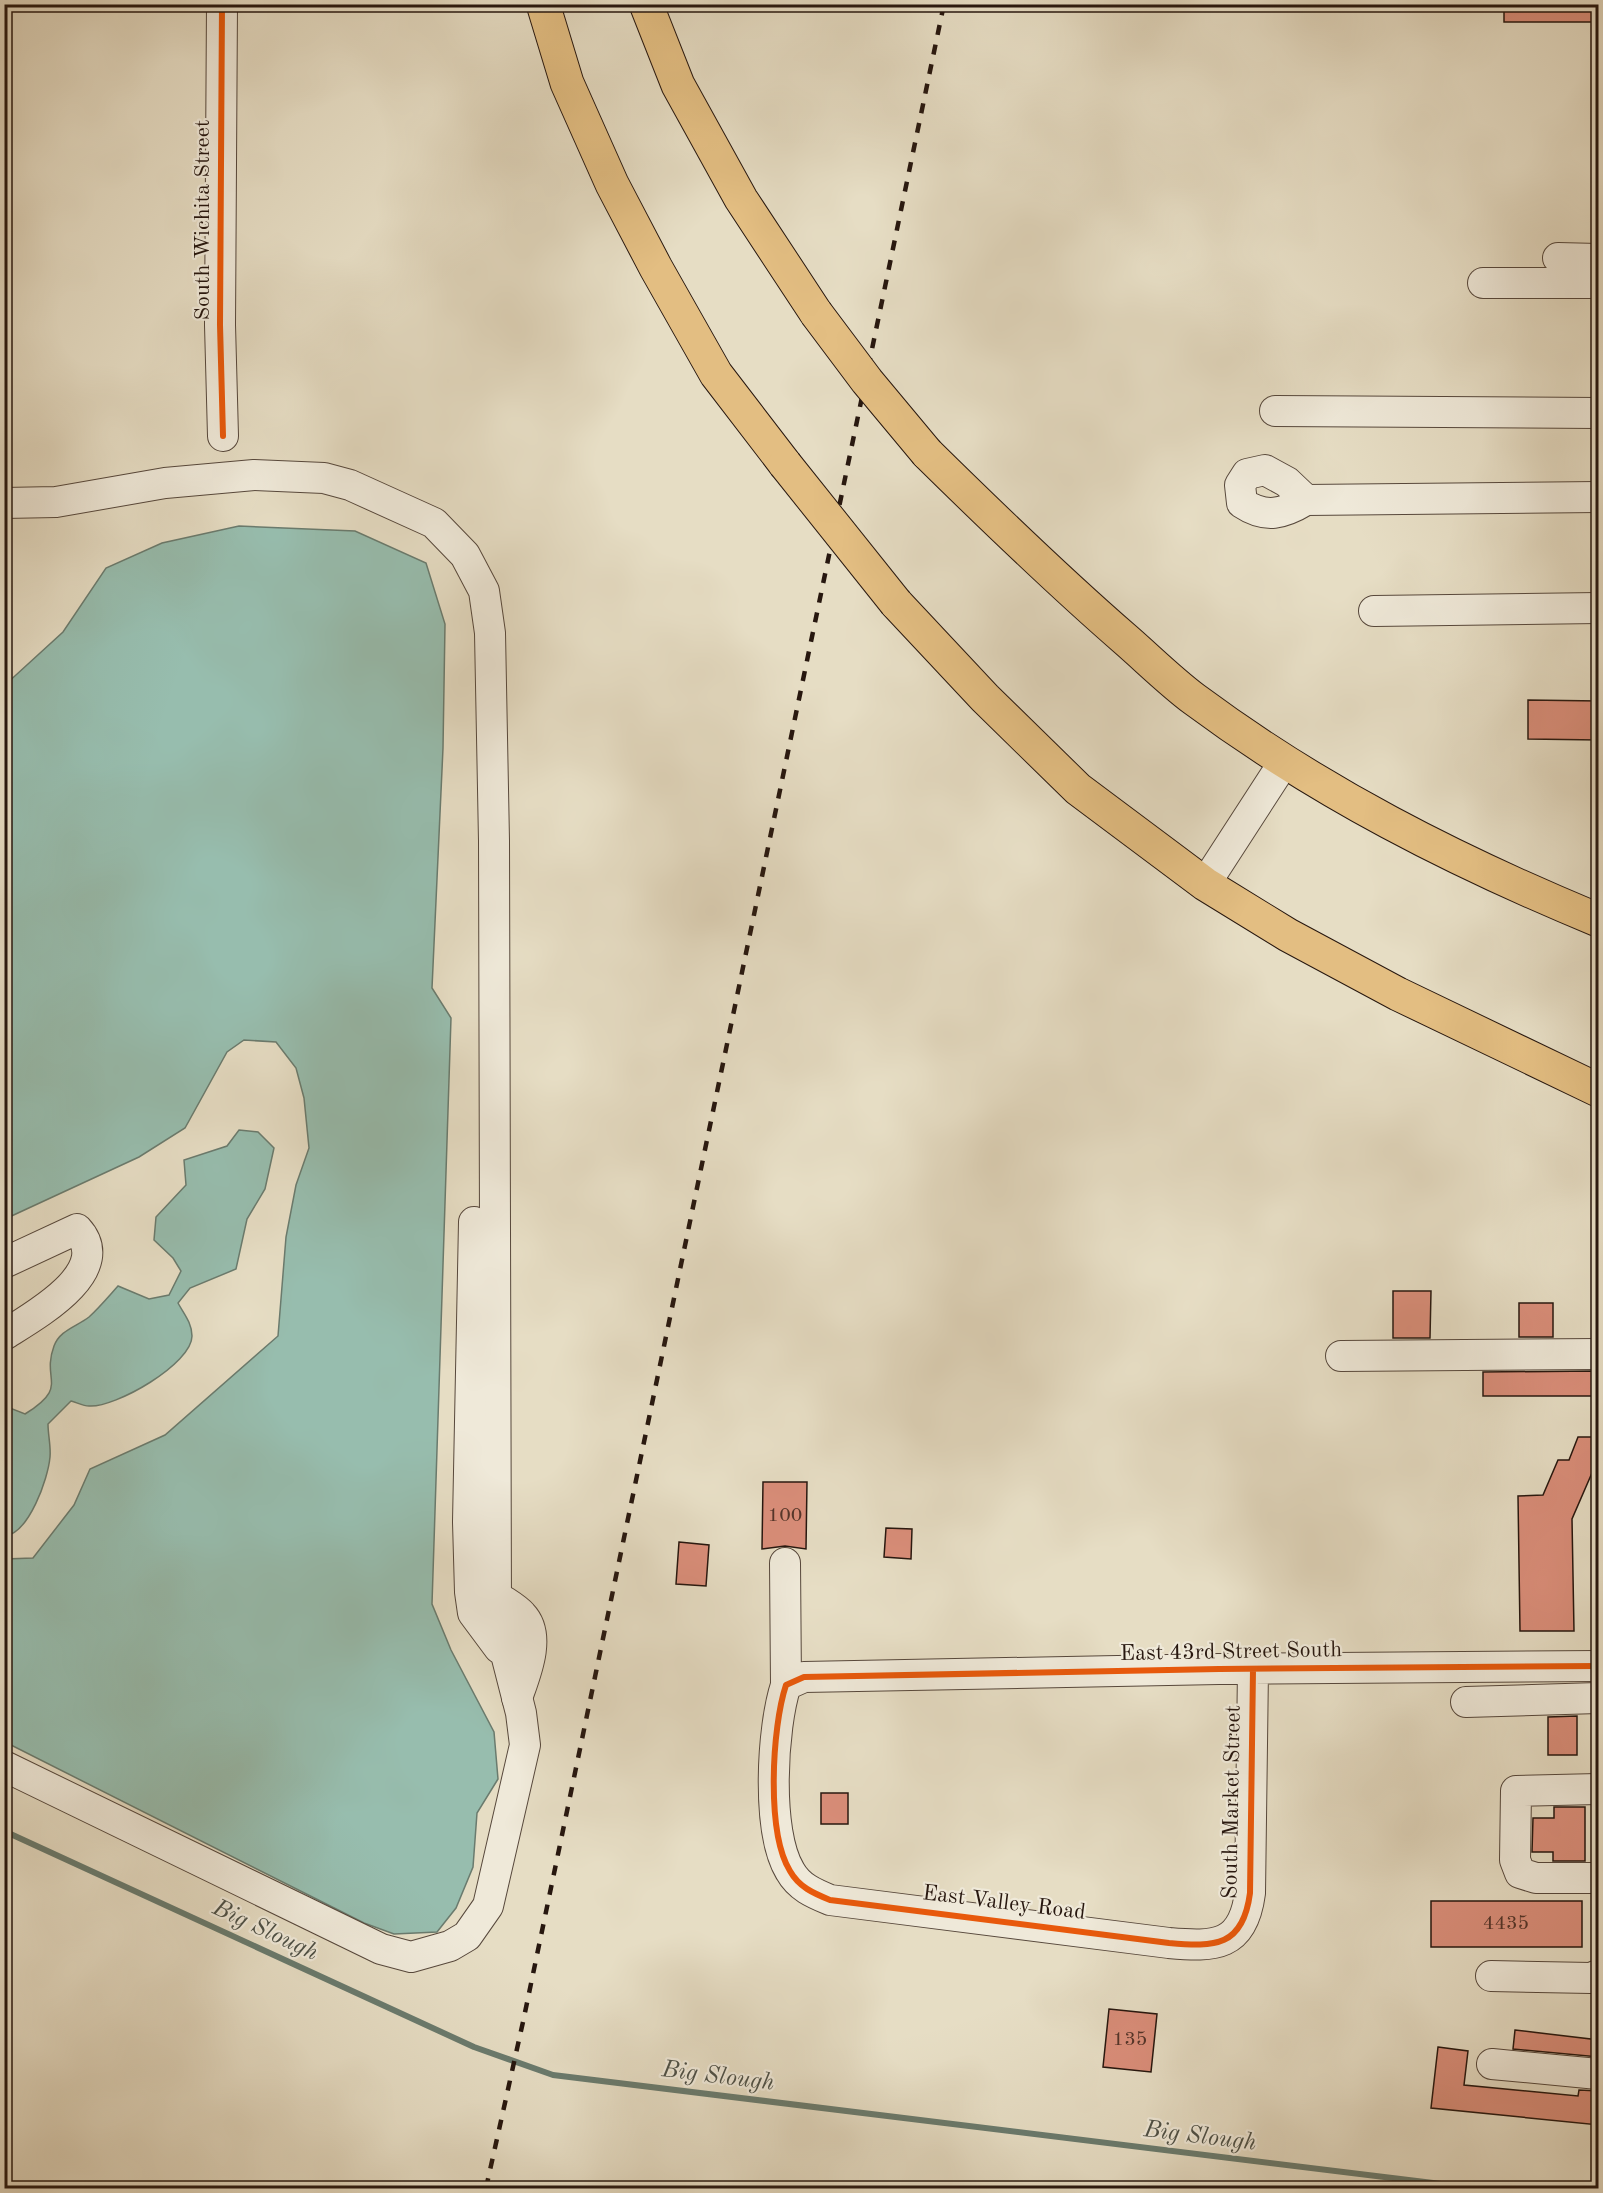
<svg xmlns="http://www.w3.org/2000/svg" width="1603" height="2193" viewBox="0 0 1603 2193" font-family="'Old Standard TT',serif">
  <rect width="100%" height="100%" fill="#e6ddc4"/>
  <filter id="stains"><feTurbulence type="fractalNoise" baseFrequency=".00333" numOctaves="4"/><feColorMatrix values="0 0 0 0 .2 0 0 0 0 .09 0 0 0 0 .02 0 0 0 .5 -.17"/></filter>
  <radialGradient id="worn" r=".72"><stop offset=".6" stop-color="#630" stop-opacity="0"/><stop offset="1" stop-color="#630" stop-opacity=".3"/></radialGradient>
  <!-- water -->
  <g fill="#97bdae" stroke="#6a7b6e" stroke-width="1.5">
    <polygon points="239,526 355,531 426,563 445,624 443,748 432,988 451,1018 432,1604 451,1650 494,1732 498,1779 477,1813 473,1867 456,1908 437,1932 394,1934 364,1923 5,1742 5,1559 33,1558 74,1505 90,1469 165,1435 278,1336 286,1237 296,1185 309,1148 304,1098 296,1068 276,1042 244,1040 227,1052 185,1128 139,1157 5,1219 5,685 63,632 106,568 162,543"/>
    <path d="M239 1130 258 1132 274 1148 265 1189 247 1219 236 1269 190 1288 178 1303C184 1314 192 1323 192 1336 192 1364 115 1408 89 1406 83 1406 76 1402 71 1401L48 1424C48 1435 51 1446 50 1457 48 1479 29 1533 5 1536V1406L25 1414C70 1386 41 1381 54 1346 60 1330 76 1327 89 1317 99 1308 109 1296 118 1286L149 1299 169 1295 181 1271 173 1258 154 1240 156 1217 186 1185 184 1160 227 1146Z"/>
  </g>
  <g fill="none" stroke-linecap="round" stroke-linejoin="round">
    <!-- stream -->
    <polyline stroke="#6a7b6e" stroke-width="6" points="4,1831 474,2047 553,2075 1474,2188"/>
  </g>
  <!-- building -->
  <g fill="#da8e7a" stroke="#27170f" stroke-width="1.5">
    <rect x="1504" y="4" width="89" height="18"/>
    <polygon points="1528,700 1599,701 1599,740 1528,739"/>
    <polygon points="1393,1291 1431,1291 1430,1338 1393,1338"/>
    <rect x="1519" y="1303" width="34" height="34"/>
    <polygon points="1596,1371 1596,1396 1483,1396 1483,1372"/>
    <polygon points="1578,1437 1599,1437 1599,1466 1595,1466 1572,1519 1574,1631 1520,1631 1518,1496 1543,1495 1558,1460 1569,1460"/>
    <polygon points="763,1482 807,1482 806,1549 785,1546 762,1549"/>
    <polygon points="886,1528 912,1529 911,1559 884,1557"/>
    <polygon points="679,1542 709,1545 706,1586 676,1584"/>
    <polygon points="1577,1716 1577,1755 1548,1755 1548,1717"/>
    <rect x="821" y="1793" width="27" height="31"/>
    <polygon points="1554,1807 1585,1807 1585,1861 1553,1861 1553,1852 1532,1852 1533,1818 1554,1818"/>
    <rect x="1431" y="1901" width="151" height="46"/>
    <polygon points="1109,2009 1157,2014 1151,2072 1103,2067"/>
    <polygon points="1515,2030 1599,2040 1599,2057 1513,2049"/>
    <polygon points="1438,2047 1468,2051 1464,2085 1578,2096 1579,2090 1599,2091 1599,2125 1431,2108"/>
  </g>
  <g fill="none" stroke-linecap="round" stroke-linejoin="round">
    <!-- minor casing -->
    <g stroke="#57483c" stroke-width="32">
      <g id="minor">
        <polyline points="222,4 220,325 223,436"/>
        <polyline points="1558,258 1598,259"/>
        <polyline points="1483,283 1598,283"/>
        <polyline points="1275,411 1598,413"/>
        <path d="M1306 500 1287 482 1265 470 1247 474 1240 485 1242 503C1266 519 1283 514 1306 500L1598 497"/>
        <polyline points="4,503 56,502 165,483 254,475 324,478 350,485 434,523 465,555 484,591 490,633 494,841 496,1615 521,1713 525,1745 488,1906 467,1936 450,1946 411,1957 381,1949 4,1766"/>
        <polyline points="1374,611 1598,608"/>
        <polyline points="1205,884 1284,762"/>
        <polyline points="474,1222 468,1522 470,1592 473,1613 499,1648"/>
        <path d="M4 1263 77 1229C116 1271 34 1316 4 1335"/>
        <polyline points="1341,1356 1598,1354"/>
        <polyline points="785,1563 786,1685"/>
        <path d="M495 1595C504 1602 515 1607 522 1615 542 1636 525 1675 517 1698"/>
        <path d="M1253 1669 1250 1893C1243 1947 1215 1947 1169 1943L830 1900C813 1893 799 1887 790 1871 766 1832 772 1727 786 1685L804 1677 1219 1669 1598 1666"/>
        <polyline points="1466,1702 1598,1698"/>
        <polyline points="1598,1789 1516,1791 1515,1860 1520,1873 1536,1878 1598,1878"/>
        <polyline points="1491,1976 1591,1978 1598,1975"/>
        <polyline points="1492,2064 1598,2074"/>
      </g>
    </g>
    <!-- highway casing -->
    <g stroke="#27170f" stroke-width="35">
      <g id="highway">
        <polyline points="543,4 567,83 612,184 656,268 716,374 785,464"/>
        <polyline points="646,4 678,85 741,199 816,313"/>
        <path d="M927 453C992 517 1057 580 1125 639 1148 659 1170 681 1194 699 1319 792 1455 861 1598 920"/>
        <polyline points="896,603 985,698 1078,789 1205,884 1288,935 1398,994 1598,1090"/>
      </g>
    </g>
    <!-- minor -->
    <use href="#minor" stroke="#efe9d9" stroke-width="30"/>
    <!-- highway -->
    <use href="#highway" stroke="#e3be82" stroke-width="33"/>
    <!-- rail -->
    <polyline stroke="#27170f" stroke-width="4.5" stroke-dasharray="10 10" stroke-linecap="butt" points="486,2188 523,2022 944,4"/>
    <!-- highway-bridge casing -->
    <g stroke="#27170f" stroke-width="35" stroke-linecap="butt">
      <g id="highway-bridge">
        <polyline points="816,313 867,381 927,453"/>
        <polyline points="785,464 896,603"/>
      </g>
    </g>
    <!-- highway-bridge -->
    <use href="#highway-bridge" stroke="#e3be82" stroke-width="33"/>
    <!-- cycleway casing -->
    <g stroke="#efe9d9" stroke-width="10">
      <g id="cycleway">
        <polyline points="222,4 220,325 223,436"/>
        <path d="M1253 1669 1250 1893C1243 1947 1215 1947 1169 1943L830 1900C813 1893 799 1887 790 1871 766 1832 772 1727 786 1685L804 1677 1219 1669 1598 1666"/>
      </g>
    </g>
    <!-- cycleway -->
    <use href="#cycleway" stroke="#e8590c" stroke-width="6"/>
  </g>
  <g text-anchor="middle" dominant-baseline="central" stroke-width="4.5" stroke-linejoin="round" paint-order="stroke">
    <!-- number labels -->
    <g font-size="20" fill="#54352a">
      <text x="785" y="1516">100</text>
      <text x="1506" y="1924">4435</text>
      <text x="1130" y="2040">135</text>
    </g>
    <!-- street labels -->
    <g font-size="22" fill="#27170f" stroke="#efe9d9">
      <text transform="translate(203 220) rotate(-90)">South Wichita Street</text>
      <text transform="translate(1231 1652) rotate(-1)">East 43rd Street South</text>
      <text transform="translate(1232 1802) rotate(-89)">South Market Street</text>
      <text transform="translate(1004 1903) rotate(7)">East Valley Road</text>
    </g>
    <!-- water labels -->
    <g font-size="24" font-style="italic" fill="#4e5147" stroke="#efe9d9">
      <text transform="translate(265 1931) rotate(25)">Big Slough</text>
      <text transform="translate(718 2077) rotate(7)">Big Slough</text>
      <text transform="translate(1200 2137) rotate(7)">Big Slough</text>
    </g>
  </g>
  <!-- margin -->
  <rect width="1603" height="2193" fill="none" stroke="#e6ddc4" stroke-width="24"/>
  <rect x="6" y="6" width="1591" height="2181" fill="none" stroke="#27170f" stroke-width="3"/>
  <rect x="12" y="12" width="1579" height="2169" fill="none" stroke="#27170f" stroke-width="1.5"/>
  <rect width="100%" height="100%" filter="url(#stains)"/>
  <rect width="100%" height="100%" fill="url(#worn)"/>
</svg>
